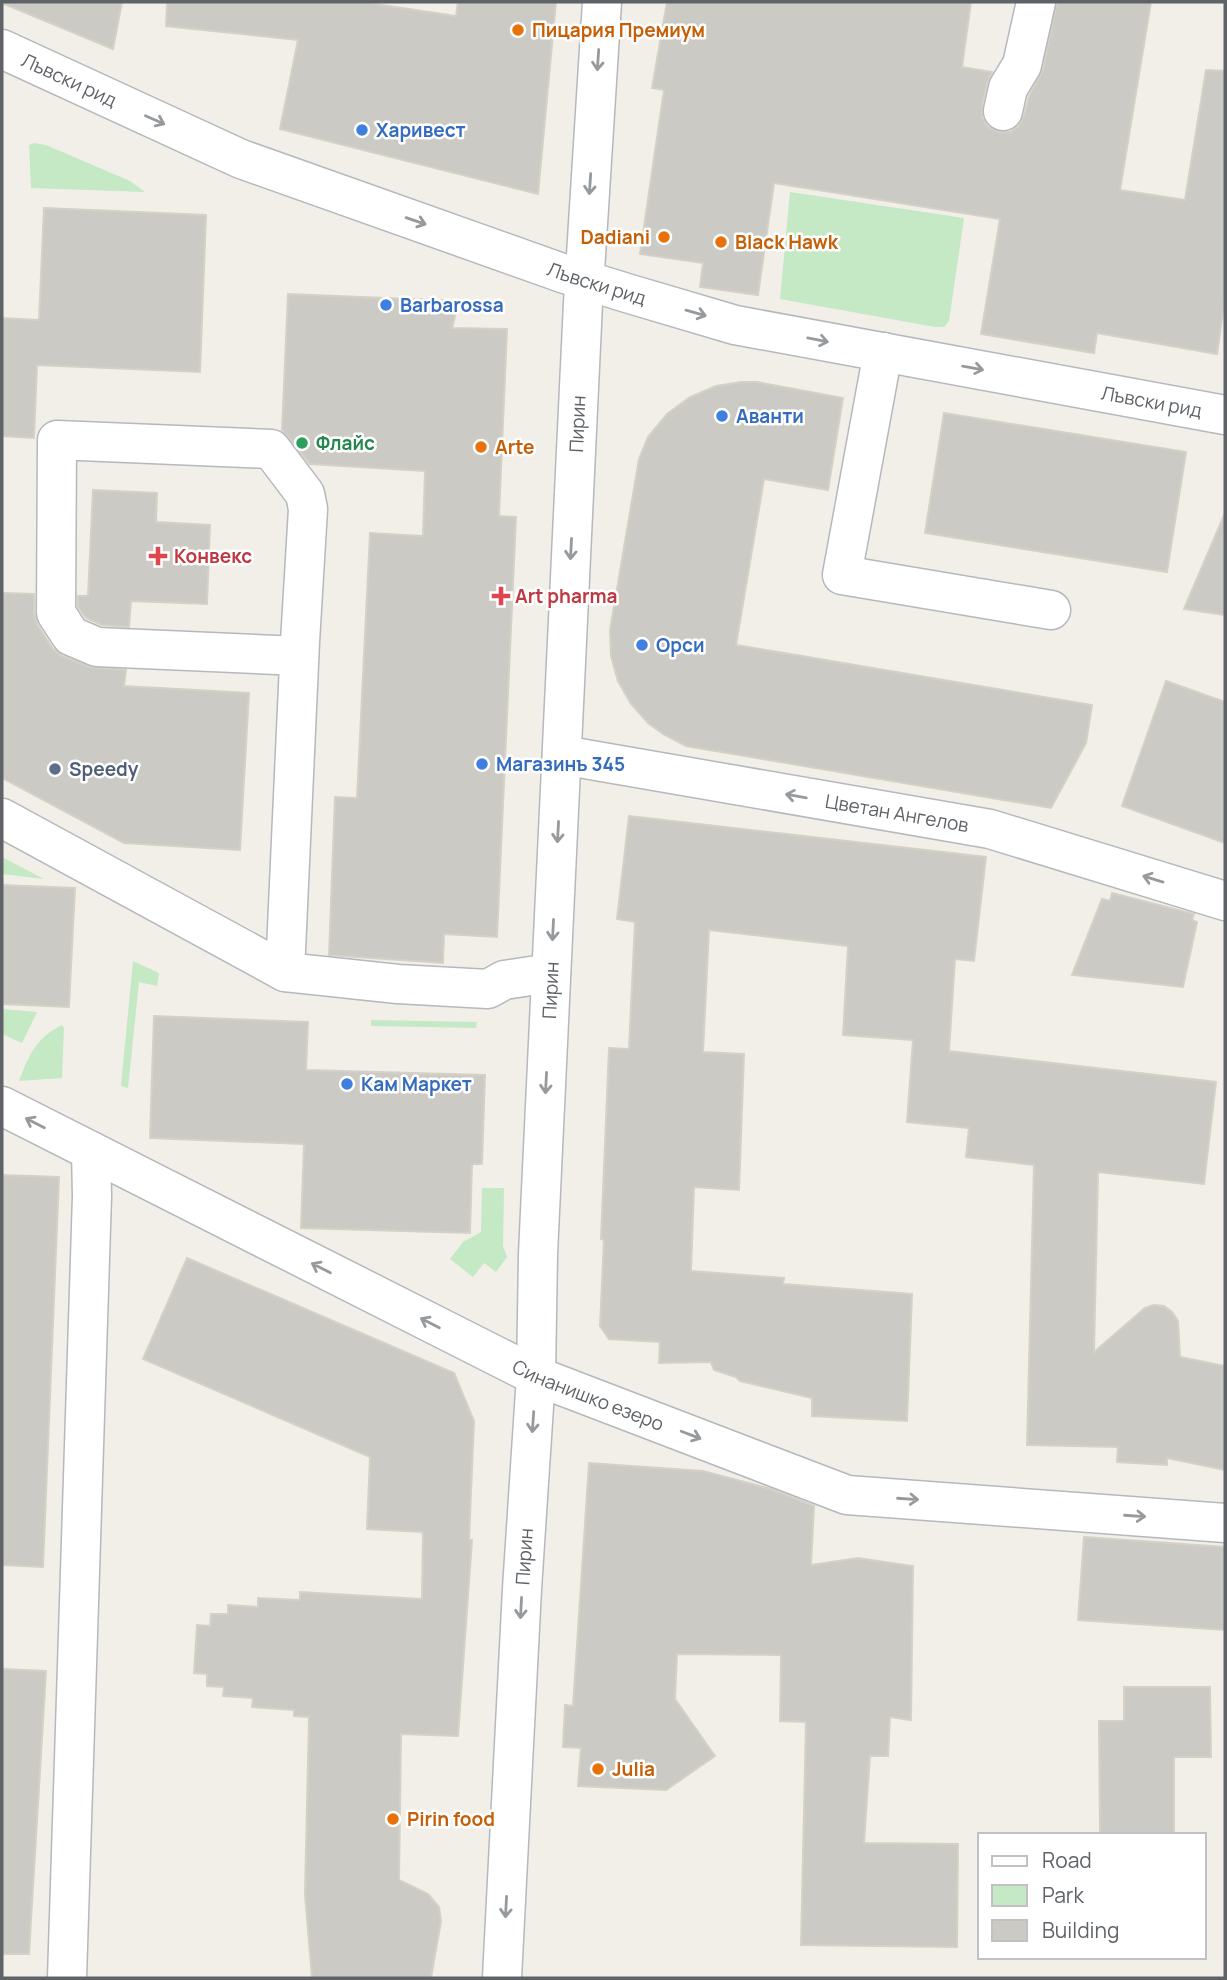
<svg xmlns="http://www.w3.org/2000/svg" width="1227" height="1980" font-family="Manrope,sans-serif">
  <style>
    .green { fill: #c5e8c5 }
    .building { fill: #cccac5; stroke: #d6d1c6; stroke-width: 2 }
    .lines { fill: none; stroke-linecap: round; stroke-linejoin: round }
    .minor-casing { stroke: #b5b8bc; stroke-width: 41 }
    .minor { stroke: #fff; stroke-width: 38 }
    .oneway { stroke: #979a9d }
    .food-dot { fill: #e8710a; stroke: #fff; stroke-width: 2.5 }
    .shop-dot { fill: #3f7fe0; stroke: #fff; stroke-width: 2.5 }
    .leisure-dot { fill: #2e9e5b; stroke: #fff; stroke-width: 2.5 }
    .health-dot { fill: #e0444e; stroke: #fff; stroke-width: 2.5 }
    .service-dot { fill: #5c6f8a; stroke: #fff; stroke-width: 2.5 }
    .labels { text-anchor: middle; stroke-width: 5; stroke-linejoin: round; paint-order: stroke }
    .food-label { font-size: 19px; font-weight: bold; fill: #c56008; stroke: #fff; text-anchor: start }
    .street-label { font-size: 19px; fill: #5f6368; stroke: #fff }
    .shop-label { font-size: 19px; font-weight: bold; fill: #366cbe; stroke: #fff; text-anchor: start }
    .leisure-label { font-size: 19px; font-weight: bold; fill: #27864d; stroke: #fff; text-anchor: start }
    .health-label { font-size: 19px; font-weight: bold; fill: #be3a42; stroke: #fff; text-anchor: start }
    .service-label { font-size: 19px; font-weight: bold; fill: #4e5e75; stroke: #fff; text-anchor: start }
  </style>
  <rect width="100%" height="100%" fill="#f1efe8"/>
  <path class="green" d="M 34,143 L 46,145 L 130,181 L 145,192 L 31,188 L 29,145 Z
    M 790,192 L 964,218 L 949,321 L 944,327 L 935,327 L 780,299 Z
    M 2,857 L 44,879 L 2,874 Z
    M 133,961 L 159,973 L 157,986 L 139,982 L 128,1088 L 121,1086 Z
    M 2,1009 L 37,1012 L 22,1043 L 2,1034 Z
    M 371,1020 L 477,1022 L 476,1028 L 371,1026 Z
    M 62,1025 L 64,1028 L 62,1078 L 19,1081 C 29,1055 36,1038 62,1025 Z
    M 482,1188 L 504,1188 L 503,1246 L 507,1257 L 496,1272 L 484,1263 L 473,1277 L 450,1259 L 463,1242 L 481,1232 Z"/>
  <path class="building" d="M 2,2 L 122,2 L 113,49 L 2,3 Z
    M 167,2 L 362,2 L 456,16 L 458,2 L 556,2 L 538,194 L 280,129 L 298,40 L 166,26 Z
    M 667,2 L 971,2 L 962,67 L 992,72 L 987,83 L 982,106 L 982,117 L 988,127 L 999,132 L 1010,132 L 1019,126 L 1024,116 L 1029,96 L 1043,70 L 1057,2 L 1151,2 L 1120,190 L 1185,200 L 1206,70 L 1225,71 L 1225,298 L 1217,354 L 1097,333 L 1094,353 L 981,334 L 1000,219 L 774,183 L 758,295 L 700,287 L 703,263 L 640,254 L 664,90 L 652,88 Z
    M 44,208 L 206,215 L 200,372 L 37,365 L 34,438 L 2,436 L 2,318 L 39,320 Z
    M 288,294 L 459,301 L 452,328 L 507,329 L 499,516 L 516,517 L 497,937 L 444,934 L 443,963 L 329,955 L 335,797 L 357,798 L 370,533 L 423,536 L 425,471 L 310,464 L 282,430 Z
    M 741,382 L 757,382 L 843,398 L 828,490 L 764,479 L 736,645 L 1092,705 L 1086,743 L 1051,808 L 686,746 L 663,734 L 648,723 L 631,704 L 618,681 L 611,656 L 610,630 L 639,459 L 648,437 L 667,414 L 690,397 L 716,386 Z
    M 944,413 L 1186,452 L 1167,572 L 925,533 Z
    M 93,490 L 157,493 L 156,522 L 210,525 L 207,604 L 131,601 L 129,627 L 102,625 L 86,618 L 78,607 L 78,596 L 88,596 Z
    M 1225,513 L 1225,615 L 1184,609 Z
    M 2,593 L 34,594 L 34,613 L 37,624 L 53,649 L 62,656 L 89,667 L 126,670 L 124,686 L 249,693 L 240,850 L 124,843 L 2,778 Z
    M 1166,681 L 1225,702 L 1225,843 L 1122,806 Z
    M 629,816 L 986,857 L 974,961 L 955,959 L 949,1051 L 1216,1082 L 1204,1184 L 1098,1172 L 1094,1352 L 1145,1308 L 1154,1305 L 1164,1306 L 1172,1312 L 1178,1321 L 1180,1357 L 1225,1366 L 1225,1470 L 1167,1458 L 1167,1465 L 1117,1462 L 1118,1447 L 1027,1445 L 1034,1165 L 966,1157 L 969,1128 L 907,1122 L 913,1040 L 843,1035 L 848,946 L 709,930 L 703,1052 L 744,1054 L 739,1190 L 694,1187 L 691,1271 L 784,1278 L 783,1284 L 912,1294 L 907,1421 L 812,1416 L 812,1398 L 740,1381 L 736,1377 L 714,1370 L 711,1362 L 659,1363 L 660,1342 L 609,1339 L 600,1326 L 604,1240 L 601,1239 L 609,1048 L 629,1049 L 635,922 L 617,919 Z
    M 2,885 L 75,888 L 69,1007 L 2,1004 Z
    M 1112,893 L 1194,914 L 1192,920 L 1197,922 L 1183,987 L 1072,975 L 1102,899 L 1110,901 Z
    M 154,1016 L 308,1022 L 306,1070 L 485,1075 L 482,1164 L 472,1164 L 470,1233 L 301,1228 L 304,1144 L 150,1138 Z
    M 2,1175 L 59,1177 L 43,1567 L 2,1565 Z
    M 187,1258 L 454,1373 L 474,1421 L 469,1540 L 472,1540 L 458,1736 L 401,1734 L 399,1880 L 428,1894 L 439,1907 L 441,1921 L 431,1978 L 312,1978 L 305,1894 L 309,1717 L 294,1716 L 294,1710 L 252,1707 L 253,1698 L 223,1696 L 224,1687 L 207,1686 L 207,1674 L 194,1673 L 197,1625 L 210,1626 L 211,1614 L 228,1614 L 228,1605 L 258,1607 L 258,1598 L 300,1600 L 300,1592 L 422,1599 L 423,1532 L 367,1529 L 370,1457 L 143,1359 Z
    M 589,1463 L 703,1471 L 771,1489 L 814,1506 L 811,1565 L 858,1558 L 913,1566 L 911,1720 L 890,1717 L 888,1756 L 870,1756 L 864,1843 L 958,1844 L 957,1947 L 801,1945 L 806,1722 L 780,1721 L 781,1655 L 677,1654 L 675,1699 L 715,1756 L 666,1790 L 578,1786 L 581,1748 L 563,1747 L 565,1705 L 573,1706 Z
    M 1084,1537 L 1225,1547 L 1225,1630 L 1078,1620 Z
    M 2,1669 L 46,1671 L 29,1954 L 2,1954 Z
    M 1124,1687 L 1210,1687 L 1211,1757 L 1174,1757 L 1174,1835 L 1100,1835 L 1099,1721 L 1124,1721 Z"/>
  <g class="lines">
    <g class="minor-casing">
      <g id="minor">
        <path id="s1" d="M 2,49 L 241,159 L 565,274 L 630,294 L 735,325 L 1225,415"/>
        <path d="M 1003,111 L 1008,88 L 1022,65 L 1036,2"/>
        <path d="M 883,352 L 842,575 L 1051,610"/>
        <path id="s2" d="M 562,755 L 990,829 L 1225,901"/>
        <path d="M 2,818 L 285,972 L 398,984 L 488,989 L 504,980 L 551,973"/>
        <path d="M 285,972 L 300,642 L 308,509 L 305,494 L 271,449 L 57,440 L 56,613 L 71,636 L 97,647 L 299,656"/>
        <path id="s3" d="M 2,1106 L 536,1376 L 847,1495 L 1225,1523"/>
        <path d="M 67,1978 L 92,1196 L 91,1151"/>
        <path id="s4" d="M 502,1978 L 522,1589 L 536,1376 L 538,1254 L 583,303 L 602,2"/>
      </g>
    </g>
    <use href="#minor" class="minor"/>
  </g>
  <defs><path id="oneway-shaft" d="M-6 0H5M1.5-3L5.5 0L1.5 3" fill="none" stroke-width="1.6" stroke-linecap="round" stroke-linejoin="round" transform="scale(1.75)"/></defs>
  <g class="oneway">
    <use href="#oneway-shaft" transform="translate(598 60) rotate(94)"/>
    <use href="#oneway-shaft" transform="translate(155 120) rotate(24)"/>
    <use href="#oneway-shaft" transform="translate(590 184) rotate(94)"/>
    <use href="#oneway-shaft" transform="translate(416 221) rotate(19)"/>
    <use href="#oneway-shaft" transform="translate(696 313) rotate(16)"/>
    <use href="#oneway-shaft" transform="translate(818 340) rotate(11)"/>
    <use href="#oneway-shaft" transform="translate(973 368) rotate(10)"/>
    <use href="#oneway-shaft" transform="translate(571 549) rotate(93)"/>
    <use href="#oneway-shaft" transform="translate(796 796) rotate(-170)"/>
    <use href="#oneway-shaft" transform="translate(558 832) rotate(93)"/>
    <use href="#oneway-shaft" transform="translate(1153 879) rotate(-163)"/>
    <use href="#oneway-shaft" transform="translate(553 930) rotate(93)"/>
    <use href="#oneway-shaft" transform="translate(546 1083) rotate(93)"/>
    <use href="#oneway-shaft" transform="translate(35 1123) rotate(-153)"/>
    <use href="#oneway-shaft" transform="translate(321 1268) rotate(-153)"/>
    <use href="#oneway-shaft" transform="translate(430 1323) rotate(-153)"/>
    <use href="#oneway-shaft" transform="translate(533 1422) rotate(94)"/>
    <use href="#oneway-shaft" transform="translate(691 1435) rotate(21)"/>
    <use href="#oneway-shaft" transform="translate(908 1499) rotate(4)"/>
    <use href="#oneway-shaft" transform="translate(1135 1516) rotate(4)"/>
    <use href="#oneway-shaft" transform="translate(521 1608) rotate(93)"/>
    <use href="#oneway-shaft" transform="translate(506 1907) rotate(93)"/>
  </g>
  <g class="food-dot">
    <circle cx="518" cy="30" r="7"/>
    <circle cx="664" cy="237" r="7"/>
    <circle cx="721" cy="242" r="7"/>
    <circle cx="481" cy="447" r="7"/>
    <circle cx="598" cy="1769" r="7"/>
    <circle cx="393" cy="1819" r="7"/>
  </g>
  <g class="shop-dot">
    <circle cx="362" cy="130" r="7"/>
    <circle cx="386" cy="305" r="7"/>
    <circle cx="722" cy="416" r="7"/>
    <circle cx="642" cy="645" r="7"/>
    <circle cx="482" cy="764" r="7"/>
    <circle cx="347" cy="1084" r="7"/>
  </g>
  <circle class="leisure-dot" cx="302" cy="443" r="7"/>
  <g class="health-dot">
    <path d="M154.5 545.5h7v7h7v7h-7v7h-7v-7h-7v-7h7z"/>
    <path d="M497.5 585.5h7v7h7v7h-7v7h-7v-7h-7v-7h7z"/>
  </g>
  <circle class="service-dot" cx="55" cy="769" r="7"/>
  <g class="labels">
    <g class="food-label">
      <text x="532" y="37">Пицария Премиум</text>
      <text x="650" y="244" text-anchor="end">Dadiani</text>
      <text x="735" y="249">Black Hawk</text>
      <text x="495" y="454">Arte</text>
      <text x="612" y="1776">Julia</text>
      <text x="407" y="1826">Pirin food</text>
    </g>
    <g class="street-label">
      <text dy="7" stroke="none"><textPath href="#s1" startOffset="74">Лъвски рид</textPath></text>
      <text dy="7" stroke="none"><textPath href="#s1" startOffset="640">Лъвски рид</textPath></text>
      <text dy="7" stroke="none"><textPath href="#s1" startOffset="1208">Лъвски рид</textPath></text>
      <text dy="7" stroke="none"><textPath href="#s4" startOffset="1556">Пирин</textPath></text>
      <text dy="7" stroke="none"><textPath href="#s2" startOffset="340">Цветан Ангелов</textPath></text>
      <text dy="7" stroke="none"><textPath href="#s4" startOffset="989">Пирин</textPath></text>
      <text dy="7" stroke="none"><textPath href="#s3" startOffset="654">Синанишко езеро</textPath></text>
      <text dy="7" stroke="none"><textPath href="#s4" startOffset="422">Пирин</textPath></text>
    </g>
    <g class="shop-label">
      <text x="376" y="137">Харивест</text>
      <text x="400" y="312">Barbarossa</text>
      <text x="736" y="423">Аванти</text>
      <text x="656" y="652">Орси</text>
      <text x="496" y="771">Магазинъ 345</text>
      <text x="361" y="1091">Кам Маркет</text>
    </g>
    <g class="leisure-label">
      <text x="316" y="450">Флайс</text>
    </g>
    <g class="health-label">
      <text x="174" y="563">Конвекс</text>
      <text x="515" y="603">Art pharma</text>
    </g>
    <g class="service-label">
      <text x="69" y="776">Speedy</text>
    </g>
  </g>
  <rect width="1227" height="1980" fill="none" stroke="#5f6368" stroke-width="7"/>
  <rect x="978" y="1833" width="228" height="126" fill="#ffffff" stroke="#bfc1c3" stroke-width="2"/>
  <rect x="992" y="1856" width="35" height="10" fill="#ffffff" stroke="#bfc1c3" stroke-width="2"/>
  <text x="1042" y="1868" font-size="21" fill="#5f6368">Road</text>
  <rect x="992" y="1885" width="35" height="21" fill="#c5e8c5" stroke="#bfc1c3" stroke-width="2"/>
  <text x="1042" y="1903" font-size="21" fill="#5f6368">Park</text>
  <rect x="992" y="1920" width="35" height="21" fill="#cccac5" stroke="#bfc1c3" stroke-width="2"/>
  <text x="1042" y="1938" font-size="21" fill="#5f6368">Building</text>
</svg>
